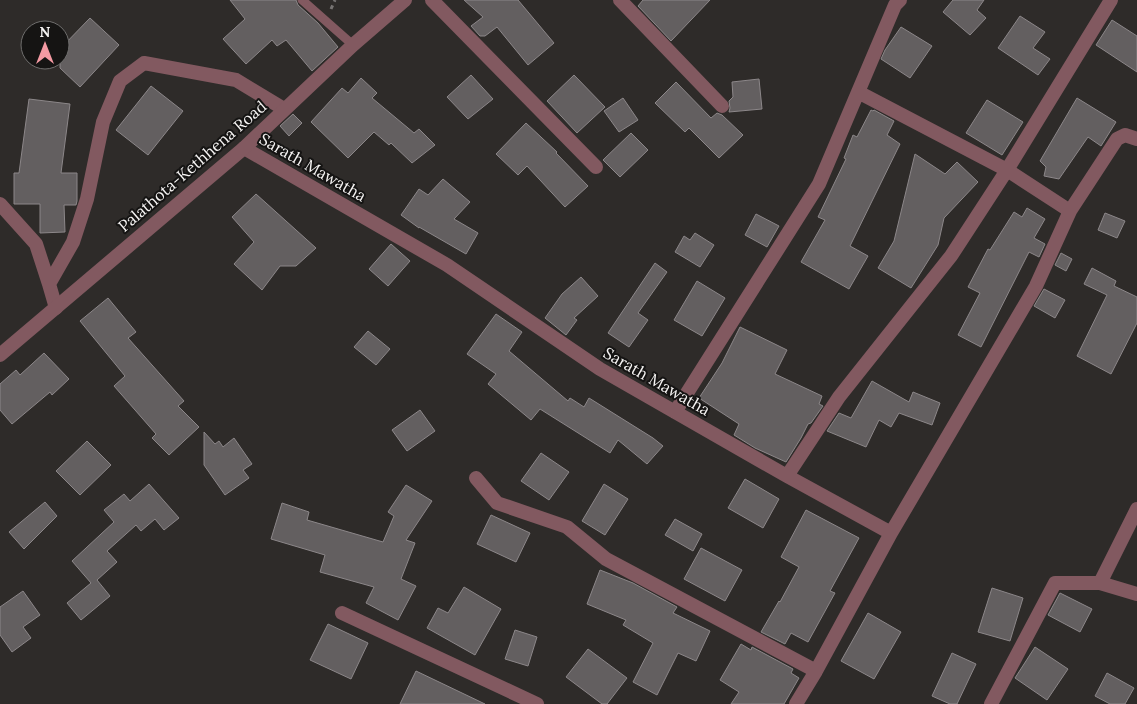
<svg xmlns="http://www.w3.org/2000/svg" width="1137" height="704" font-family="Lora,serif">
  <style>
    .building { fill: #635f60; stroke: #8c8789 }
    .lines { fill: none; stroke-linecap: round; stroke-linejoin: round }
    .path { stroke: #767372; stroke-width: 3; stroke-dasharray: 4 4; stroke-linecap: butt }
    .service { stroke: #825960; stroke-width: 9 }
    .minor { stroke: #825960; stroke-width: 14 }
    .tertiary { stroke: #825960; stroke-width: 14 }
    .labels { text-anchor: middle; stroke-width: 4; stroke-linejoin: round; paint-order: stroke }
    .street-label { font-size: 16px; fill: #f6f4f3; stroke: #151413 }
  </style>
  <rect width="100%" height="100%" fill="#2e2b29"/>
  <path class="building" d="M 230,0 L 296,0 L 298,5 L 318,23 L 338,47 L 312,71 L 286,40 L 277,46 L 272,40 L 246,64 L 223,39 L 245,19 Z
    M 464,0 L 518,0 L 554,43 L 528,65 L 497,27 L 485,36 L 480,36 L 471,26 L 483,17 Z
    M 643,0 L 710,0 L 671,41 L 638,6 Z
    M 953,0 L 984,0 L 977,10 L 986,18 L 970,35 L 943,12 Z
    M 1020,16 L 1045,32 L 1033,48 L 1050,59 L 1038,75 L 998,48 Z
    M 90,18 L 119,45 L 80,87 L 60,68 L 60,49 Z
    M 1112,20 L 1137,36 L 1137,72 L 1096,45 Z
    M 901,27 L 932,46 L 910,78 L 881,59 L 885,50 Z
    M 471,75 L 493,99 L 468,119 L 447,97 Z
    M 574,75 L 605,107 L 577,133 L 547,101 Z
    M 361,78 L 377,93 L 372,98 L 414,133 L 419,129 L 435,145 L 412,163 L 391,143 L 389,145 L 374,132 L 348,158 L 311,122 L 342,88 L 348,93 Z
    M 759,79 L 762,109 L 729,112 L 730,108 L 729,101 L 733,97 L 732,82 Z
    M 676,82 L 711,118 L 717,113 L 722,115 L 743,135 L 719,158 L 689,128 L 685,132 L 655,103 Z
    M 151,86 L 183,111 L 148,155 L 116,130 Z
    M 623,98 L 638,120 L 619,132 L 604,111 Z
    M 1077,98 L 1116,122 L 1101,146 L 1088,137 L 1059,179 L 1044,176 L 1046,167 L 1040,161 Z
    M 29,99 L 70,104 L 61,173 L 77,173 L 77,201 L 76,205 L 64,205 L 65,232 L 40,233 L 40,204 L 14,204 L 14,173 L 19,173 Z
    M 987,100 L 1023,122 L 1002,155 L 966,133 Z
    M 871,110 L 873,111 L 874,110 L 894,121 L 887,135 L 900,144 L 850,246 L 868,256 L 849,289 L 801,262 L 825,220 L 818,217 L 846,159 L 844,158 L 853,135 L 857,137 Z
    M 293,114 L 302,123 L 289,136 L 280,126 Z
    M 526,123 L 557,152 L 556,153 L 588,186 L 565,207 L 527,166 L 518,175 L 496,154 Z
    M 631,133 L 648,150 L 620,177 L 603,160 Z
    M 915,154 L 945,174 L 957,162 L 978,182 L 944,218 L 938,245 L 911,288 L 878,268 L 894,241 Z
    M 443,179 L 470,202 L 454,219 L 478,233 L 466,254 L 419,227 L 419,228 L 401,215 L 419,189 L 428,195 Z
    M 256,194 L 316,248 L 296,266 L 280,266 L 262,290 L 234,264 L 254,242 L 232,217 Z
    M 1027,208 L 1045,219 L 1034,238 L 1045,244 L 1039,257 L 1029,252 L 981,347 L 958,335 L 980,293 L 968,287 L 988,249 L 990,250 L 1014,212 L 1022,217 Z
    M 1105,213 L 1125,221 L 1117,238 L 1098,230 Z
    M 756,214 L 779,226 L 767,247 L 745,235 Z
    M 695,233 L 714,245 L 700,267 L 675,252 L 684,236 L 690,240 Z
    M 391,244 L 410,261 L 388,286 L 369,269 Z
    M 1061,253 L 1072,259 L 1066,271 L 1055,265 Z
    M 655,263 L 667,272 L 638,313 L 648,320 L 629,347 L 608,333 Z
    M 1092,268 L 1116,281 L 1114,286 L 1137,297 L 1137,323 L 1111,374 L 1077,356 L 1107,295 L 1084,284 Z
    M 581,277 L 598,296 L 574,318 L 577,320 L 566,335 L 545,318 L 562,294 Z
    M 697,281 L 725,298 L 702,336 L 674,320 Z
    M 1044,289 L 1065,300 L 1055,318 L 1034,306 Z
    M 108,298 L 136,332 L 128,338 L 184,401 L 178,406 L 199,427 L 169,455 L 152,438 L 156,434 L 114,386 L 125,376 L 80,321 Z
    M 496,314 L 522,332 L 509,351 L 568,401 L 570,398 L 584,407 L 589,398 L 653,438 L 663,446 L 647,464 L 618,440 L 610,453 L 540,409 L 531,420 L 488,384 L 496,374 L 467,354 Z
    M 740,327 L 787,350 L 775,374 L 822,396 L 819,404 L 823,406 L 811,423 L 808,424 L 801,438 L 786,462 L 755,448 L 734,435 L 739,424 L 699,398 L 722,363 Z
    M 368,331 L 390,349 L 376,365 L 354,347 Z
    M 44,353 L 69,379 L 52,395 L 50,392 L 12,424 L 0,410 L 0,384 L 16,370 L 20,375 Z
    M 872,381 L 909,402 L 913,392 L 940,403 L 932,425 L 899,413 L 891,427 L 879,420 L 866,447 L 827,431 L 839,413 L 851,418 Z
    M 420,410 L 435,431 L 407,451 L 392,430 Z
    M 204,432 L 215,444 L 219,441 L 223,447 L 234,438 L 252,464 L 243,470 L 249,478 L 225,495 L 204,465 Z
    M 87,441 L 111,465 L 80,495 L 56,471 Z
    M 541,453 L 569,472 L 549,500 L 521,481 Z
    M 745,479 L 779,499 L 763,528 L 728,508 Z
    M 149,484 L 179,518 L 164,530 L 155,519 L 141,531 L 136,525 L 107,551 L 117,562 L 97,580 L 110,596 L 81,620 L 67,603 L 91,583 L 72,561 L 114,522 L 104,510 L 124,494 L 130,501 Z
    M 604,484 L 628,499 L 605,535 L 582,521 Z
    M 406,485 L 432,501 L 406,540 L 415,543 L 401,579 L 416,586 L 398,620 L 366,603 L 374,587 L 320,572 L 325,555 L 271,539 L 282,503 L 309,512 L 307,520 L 383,542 L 394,516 L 388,512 Z
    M 45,502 L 57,516 L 24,549 L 9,532 Z
    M 806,510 L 859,538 L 830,591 L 835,593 L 808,642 L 791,633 L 785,644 L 761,632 L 779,601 L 780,602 L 799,567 L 781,557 Z
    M 491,515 L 530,533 L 516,562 L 477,544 Z
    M 675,519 L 702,534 L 693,551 L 665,535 Z
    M 701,548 L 742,570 L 725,601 L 684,579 Z
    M 600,570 L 633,583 L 677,607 L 673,613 L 710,631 L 696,661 L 678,653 L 657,695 L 633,682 L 653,643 L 623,625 L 626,620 L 587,604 Z
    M 464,587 L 501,609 L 475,655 L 427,628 L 438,608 L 448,613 Z
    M 992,588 L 1023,598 L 1010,641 L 978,632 Z
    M 23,591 L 40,615 L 23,627 L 31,638 L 12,652 L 0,635 L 0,607 Z
    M 1060,593 L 1092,609 L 1080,632 L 1048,615 Z
    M 868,613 L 901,632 L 874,679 L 841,661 Z
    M 328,624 L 368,643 L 351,679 L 310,660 Z
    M 515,630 L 537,637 L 528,666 L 505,659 Z
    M 741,644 L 751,650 L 752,647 L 793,669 L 791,673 L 799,678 L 784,704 L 731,704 L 739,692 L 720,680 Z
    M 1035,647 L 1068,669 L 1047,700 L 1015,678 Z
    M 588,649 L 627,678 L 607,704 L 602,704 L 566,677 Z
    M 952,653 L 976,664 L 957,704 L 950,704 L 932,696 Z
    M 416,671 L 485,704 L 400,704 Z
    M 1107,673 L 1134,688 L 1125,704 L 1110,704 L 1095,696 Z"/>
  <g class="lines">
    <path class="path" d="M 331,9 L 335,0"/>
    <path class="service" d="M 302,0 L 353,45"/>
    <path class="minor" d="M 432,0 L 596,167
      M 620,0 L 722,106
      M 858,92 L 1007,170 L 1070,211
      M 244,148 L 447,265 L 600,369 L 787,476 L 891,533 L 816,671 L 796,704
      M 0,204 L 36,244 L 49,284
      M 56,308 L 49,284 L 73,242 L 87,199 L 103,122 L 120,81 L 144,63 L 236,80 L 284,109
      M 675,412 L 819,184 L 895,5 L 900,0
      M 787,476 L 839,397 L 951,256 L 1007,170 L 1111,0
      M 476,478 L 497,503 L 567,527 L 606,559 L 816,671
      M 891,533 L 1036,286 L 1070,211 L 1117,139 L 1125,135 L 1137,139
      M 1100,583 L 1137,594
      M 342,613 L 537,704
      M 991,704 L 1055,583 L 1100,583 L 1137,509"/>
    <path class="tertiary" d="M 0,355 L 244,148 L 353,45 L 405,0"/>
  </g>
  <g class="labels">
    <g class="street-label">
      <text transform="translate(192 166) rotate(-41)" y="6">Palathota-Kethhena Road</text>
      <text transform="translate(313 167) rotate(30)" y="6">Sarath Mawatha</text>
      <text transform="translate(657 381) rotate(30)" y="6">Sarath Mawatha</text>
    </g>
  </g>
  <g transform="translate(45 45)"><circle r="24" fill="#151413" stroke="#6f6e6d"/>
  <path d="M0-4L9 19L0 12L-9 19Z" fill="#f49aa3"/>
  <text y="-8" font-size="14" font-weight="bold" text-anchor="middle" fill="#f6f4f3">N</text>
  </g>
</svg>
